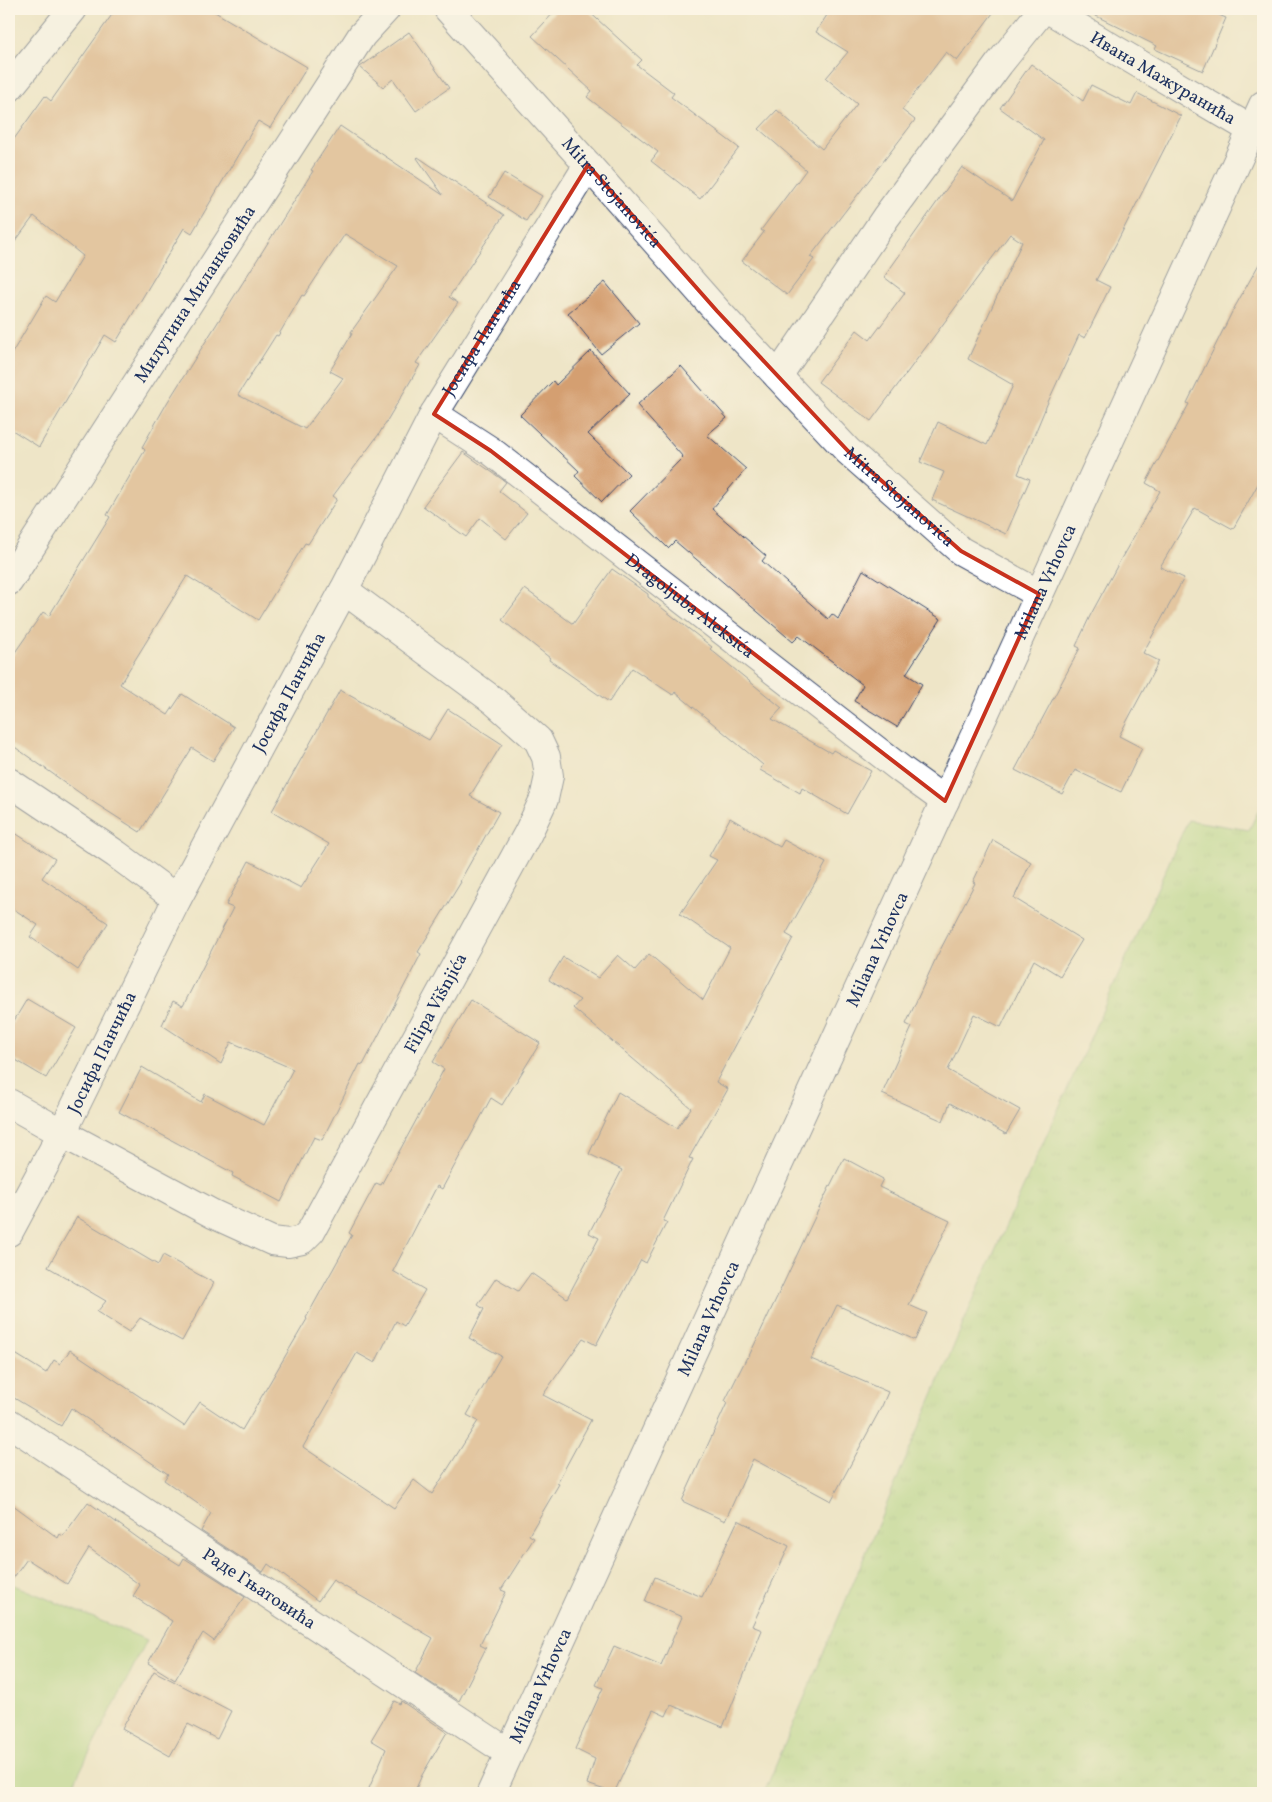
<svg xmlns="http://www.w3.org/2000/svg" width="1272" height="1802" font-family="Vollkorn,serif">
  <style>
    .grass { fill: url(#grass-tufts); stroke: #628270 }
    .garden { fill: #aad682; stroke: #628270 }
    .building { fill: #d49f71; fill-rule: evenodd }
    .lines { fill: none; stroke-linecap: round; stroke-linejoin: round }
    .minor-casing { stroke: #3b4a6e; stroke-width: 30 }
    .minor { stroke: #fff; stroke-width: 28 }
    .marked { fill: none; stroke: #c8321e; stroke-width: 4; stroke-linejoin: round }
    .labels { text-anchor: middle; stroke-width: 4; stroke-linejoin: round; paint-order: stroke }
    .street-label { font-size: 18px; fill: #1b2f5e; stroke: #fcf5e5 }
  </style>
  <defs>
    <pattern id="grass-tufts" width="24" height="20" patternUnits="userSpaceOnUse" patternTransform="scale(1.25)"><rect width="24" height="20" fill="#aad682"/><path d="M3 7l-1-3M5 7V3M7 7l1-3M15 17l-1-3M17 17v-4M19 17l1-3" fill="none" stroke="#92b873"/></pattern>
  </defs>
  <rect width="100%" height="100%" fill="#fcf5e5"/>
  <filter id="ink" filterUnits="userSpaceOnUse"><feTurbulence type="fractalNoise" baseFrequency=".02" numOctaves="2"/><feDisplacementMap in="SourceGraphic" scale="10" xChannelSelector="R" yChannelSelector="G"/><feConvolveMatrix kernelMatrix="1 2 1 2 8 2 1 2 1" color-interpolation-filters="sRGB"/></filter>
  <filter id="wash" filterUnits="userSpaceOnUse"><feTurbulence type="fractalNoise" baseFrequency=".0096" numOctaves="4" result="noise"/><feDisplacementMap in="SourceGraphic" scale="20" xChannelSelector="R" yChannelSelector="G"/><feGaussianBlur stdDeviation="1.12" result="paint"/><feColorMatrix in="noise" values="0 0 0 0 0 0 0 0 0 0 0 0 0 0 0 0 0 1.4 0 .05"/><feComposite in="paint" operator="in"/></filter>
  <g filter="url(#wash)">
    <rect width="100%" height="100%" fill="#eee5c7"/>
    <path class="grass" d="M 1263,801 L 1263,1793 L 764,1793 L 983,1277 L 1188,820 L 1249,830 Z"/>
    <path class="garden" d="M 9,1583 L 147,1640 L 69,1793 L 9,1793 Z"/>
    <g id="blocks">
      <path class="building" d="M 116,9 L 210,9 L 307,67 L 270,128 L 258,121 L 192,233 L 184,228 L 116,342 L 105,335 L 39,447 L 9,428 L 9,358 L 46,296 L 55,302 L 83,256 L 34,216 L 9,250 L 9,146 L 45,96 L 51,101 Z
        M 557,9 L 586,9 L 642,60 L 637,65 L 674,93 L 671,97 L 739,148 L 700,199 L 651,161 L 658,152 L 587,97 L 592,91 L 532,36 Z
        M 831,9 L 996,9 L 957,61 L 946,52 L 902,110 L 915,120 L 810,257 L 814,259 L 787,295 L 742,261 L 764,232 L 761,230 L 806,170 L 759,129 L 777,110 L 822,149 L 857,104 L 826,78 L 848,52 L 816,32 Z
        M 1082,9 L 1204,9 L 1226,18 L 1203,71 L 1155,49 L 1157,46 Z
        M 409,32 L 449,88 L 416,111 L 393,79 L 383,87 L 360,67 Z
        M 1031,64 L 1083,101 L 1091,85 L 1131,105 L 1137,93 L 1181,116 L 1116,244 L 1096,280 L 1110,287 L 1085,338 L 1079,335 L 1048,402 L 1018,474 L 1030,479 L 1006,534 L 932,500 L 944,472 L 920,462 L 938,422 L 987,445 L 1013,385 L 968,359 L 1022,242 L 1010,234 L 871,421 L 818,382 L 857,330 L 870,340 L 905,293 L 884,277 L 962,167 L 1012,201 L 1044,140 L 1000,108 Z
        M 340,126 L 443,195 L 417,158 L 418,157 L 504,215 L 449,297 L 458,303 L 416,363 L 420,365 L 379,434 L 333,496 L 337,499 L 308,544 L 305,543 L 258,620 L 187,576 L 120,684 L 168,715 L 182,694 L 234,727 L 213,761 L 192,748 L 140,832 L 87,798 L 9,743 L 9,661 L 43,612 L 49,616 L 110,517 L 107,515 L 145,450 L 142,447 L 167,403 L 313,171 L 311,170 ZM 345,234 L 398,266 L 351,332 L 352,334 L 330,371 L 343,378 L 305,429 L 238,395 L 276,335 L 278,336 L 302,295 L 304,296 Z
        M 504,173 L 542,196 L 526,221 L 489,197 Z
        M 1263,257 L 1263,475 L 1233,529 L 1195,508 L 1160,567 L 1184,578 L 1143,653 L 1159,661 L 1119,736 L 1142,748 L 1121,792 L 1075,770 L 1062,794 L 1015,770 L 1080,648 L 1076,646 L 1090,616 L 1122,557 L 1160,491 L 1146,483 L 1189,404 L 1187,403 L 1232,312 Z
        M 605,282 L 639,323 L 601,354 L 568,313 Z
        M 591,351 L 630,394 L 588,434 L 629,474 L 602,502 L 575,476 L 579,471 L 520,415 L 553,381 L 556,385 Z
        M 681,366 L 727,418 L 707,435 L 746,469 L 712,509 L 766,556 L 762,561 L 828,619 L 832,614 L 838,619 L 863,570 L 941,619 L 906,674 L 922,684 L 897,727 L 854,701 L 863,685 L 799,636 L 793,642 L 675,541 L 668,548 L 630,511 L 683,457 L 637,405 Z
        M 463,452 L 506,482 L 499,491 L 527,513 L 506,539 L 480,518 L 466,537 L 423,506 Z
        M 612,569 L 648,594 L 648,597 L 712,647 L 710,649 L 782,708 L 772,719 L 831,753 L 833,750 L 871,771 L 847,814 L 802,788 L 800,793 L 760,770 L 763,765 L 675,692 L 673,695 L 632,668 L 609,702 L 549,660 L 550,658 L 502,620 L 525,589 L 573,624 Z
        M 340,690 L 429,740 L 448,709 L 502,744 L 470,796 L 499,812 L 460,881 L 461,882 L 418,952 L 421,954 L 363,1065 L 360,1064 L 322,1140 L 314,1137 L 281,1202 L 232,1176 L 233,1173 L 119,1112 L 142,1067 L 201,1102 L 205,1094 L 264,1125 L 293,1069 L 231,1042 L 221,1064 L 162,1025 L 173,1001 L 183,1006 L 233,908 L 226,905 L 249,861 L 301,888 L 329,844 L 272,811 Z
        M 730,818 L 780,847 L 784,840 L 826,863 L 786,934 L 793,938 L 716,1082 L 728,1089 L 689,1158 L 693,1159 L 663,1221 L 667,1222 L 646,1263 L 641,1260 L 596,1345 L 583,1338 L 543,1395 L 591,1420 L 557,1483 L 559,1484 L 529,1535 L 534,1538 L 501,1590 L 506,1592 L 480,1645 L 486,1648 L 459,1701 L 415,1673 L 433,1638 L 333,1580 L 318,1601 L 268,1564 L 263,1572 L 201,1531 L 211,1513 L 164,1480 L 168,1474 L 71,1408 L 61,1426 L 9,1395 L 9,1350 L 46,1373 L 54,1360 L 60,1364 L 70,1350 L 184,1426 L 200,1402 L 242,1430 L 307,1319 L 306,1318 L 352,1235 L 349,1233 L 376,1183 L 381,1185 L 444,1069 L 433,1062 L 471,1000 L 540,1043 L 502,1105 L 491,1098 L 442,1189 L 437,1186 L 393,1271 L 425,1290 L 404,1326 L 396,1321 L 375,1363 L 357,1353 L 303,1447 L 394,1508 L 414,1480 L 432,1494 L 478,1421 L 467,1415 L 501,1356 L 469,1338 L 484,1309 L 478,1305 L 496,1278 L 518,1291 L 531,1273 L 567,1298 L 599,1238 L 589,1233 L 622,1170 L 589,1154 L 618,1092 L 677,1128 L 691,1108 L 573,1008 L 580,1000 L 549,980 L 563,957 L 598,978 L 618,955 L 635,970 L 649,954 L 703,1000 L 730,948 L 680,914 L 717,860 L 709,856 Z
        M 9,829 L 55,859 L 42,878 L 108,923 L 78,970 L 30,937 L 38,925 L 9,906 Z
        M 993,840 L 1031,862 L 1014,898 L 1082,940 L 1060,976 L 1034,960 L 1001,1027 L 974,1014 L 948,1070 L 1020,1110 L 1006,1134 L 950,1103 L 943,1121 L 882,1094 L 912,1027 L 906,1024 L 936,958 L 975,883 L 973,882 Z
        M 27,999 L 76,1028 L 46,1078 L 9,1056 L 9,1029 Z
        M 844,1158 L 883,1179 L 879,1187 L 950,1221 L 909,1305 L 927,1313 L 915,1340 L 837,1305 L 811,1359 L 888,1392 L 882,1406 L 831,1501 L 753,1459 L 725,1521 L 682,1501 L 727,1403 L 725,1401 L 747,1357 L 748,1358 L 824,1198 Z
        M 77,1217 L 158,1265 L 163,1255 L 214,1283 L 182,1341 L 140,1318 L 129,1332 L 97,1312 L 106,1301 L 48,1267 Z
        M 9,1502 L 58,1538 L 60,1534 L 63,1536 L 88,1502 L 145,1543 L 180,1565 L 184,1558 L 245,1597 L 214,1641 L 203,1633 L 175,1680 L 148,1663 L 172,1621 L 133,1596 L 140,1585 L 89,1548 L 67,1584 L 27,1559 L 9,1584 Z
        M 738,1520 L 789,1546 L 752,1626 L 762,1630 L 723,1727 L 671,1705 L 666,1716 L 653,1710 L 614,1793 L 587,1784 L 595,1759 L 575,1749 L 603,1688 L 596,1685 L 614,1646 L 661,1666 L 682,1617 L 645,1601 L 655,1577 L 702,1597 Z
        M 154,1671 L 231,1711 L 217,1739 L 188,1724 L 170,1756 L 122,1729 Z
        M 394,1701 L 400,1704 L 401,1701 L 447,1732 L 422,1775 L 414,1793 L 367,1793 L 386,1749 L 371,1740 Z"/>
    </g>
  </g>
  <g filter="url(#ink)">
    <use href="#blocks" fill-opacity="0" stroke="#3b4a6e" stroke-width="1"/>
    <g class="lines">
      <g class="minor-casing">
        <g id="minor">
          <path id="s1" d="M 448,9 L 588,165 L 717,311 L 848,451 L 961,551 L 1039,594"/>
          <path id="s2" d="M 1048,9 L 1114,49 L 1252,130"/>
          <path d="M 9,88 L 73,9"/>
          <path d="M 778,376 L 886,217 L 999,64 L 1043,9"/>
          <path id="s3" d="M 434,414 L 491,451 L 902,770 L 945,801"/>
          <path id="s4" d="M 9,581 L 362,35 L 386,9"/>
          <path d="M 9,782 L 116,854 L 177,899"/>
          <path id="s5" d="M 9,1103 L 62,1133 L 213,1214 L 272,1241 L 288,1243 L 302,1240 L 311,1231 L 528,833 L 544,799 L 549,776 L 546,757 L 538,740 L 494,701 L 344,590"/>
          <path id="s6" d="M 9,1232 L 62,1133 L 177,899 L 344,590 L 434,414 L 588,165"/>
          <path id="s7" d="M 9,1423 L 509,1753"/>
          <path id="s8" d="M 491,1793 L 1263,105"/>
        </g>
      </g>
      <use href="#minor" class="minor"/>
    </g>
  </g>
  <path d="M0 0H1272V1802H0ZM 588,165 L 717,311 L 848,451 L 961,551 L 1039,594 L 945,801 L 491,451 L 434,414 Z" fill="#eee5c7" fill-opacity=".55" fill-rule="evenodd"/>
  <path class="marked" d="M 588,165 L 717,311 L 848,451 L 961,551 L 1039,594 L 945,801 L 491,451 L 434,414 Z"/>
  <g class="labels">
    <g class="street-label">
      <text dy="6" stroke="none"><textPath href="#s2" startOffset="134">Ивана Мажуранића</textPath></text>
      <text dy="6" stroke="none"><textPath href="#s1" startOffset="246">Mitra Stojanovića</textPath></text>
      <text dy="6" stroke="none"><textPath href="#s4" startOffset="342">Милутина Миланковића</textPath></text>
      <text dy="6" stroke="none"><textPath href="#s6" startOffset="1012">Јосифа Панчића</textPath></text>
      <text dy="6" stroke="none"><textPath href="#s1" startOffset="665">Mitra Stojanovića</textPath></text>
      <text dy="6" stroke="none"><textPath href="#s8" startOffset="1332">Milana Vrhovca</textPath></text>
      <text dy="6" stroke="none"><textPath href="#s3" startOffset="320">Dragoljuba Aleksića</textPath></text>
      <text dy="6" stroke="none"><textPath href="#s6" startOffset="608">Јосифа Панчића</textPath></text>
      <text dy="6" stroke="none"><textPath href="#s8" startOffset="928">Milana Vrhovca</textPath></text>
      <text dy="6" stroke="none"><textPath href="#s5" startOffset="600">Filipa Višnjića</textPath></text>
      <text dy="6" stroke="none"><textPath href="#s6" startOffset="202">Јосифа Панчића</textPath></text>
      <text dy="6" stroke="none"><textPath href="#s8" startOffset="522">Milana Vrhovca</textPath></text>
      <text dy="6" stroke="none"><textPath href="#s7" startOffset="300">Раде Гњатовића</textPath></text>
      <text dy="6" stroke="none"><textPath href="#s8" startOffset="118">Milana Vrhovca</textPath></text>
    </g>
  </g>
  <rect width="1272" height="1802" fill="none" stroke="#fcf5e5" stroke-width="30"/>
</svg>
